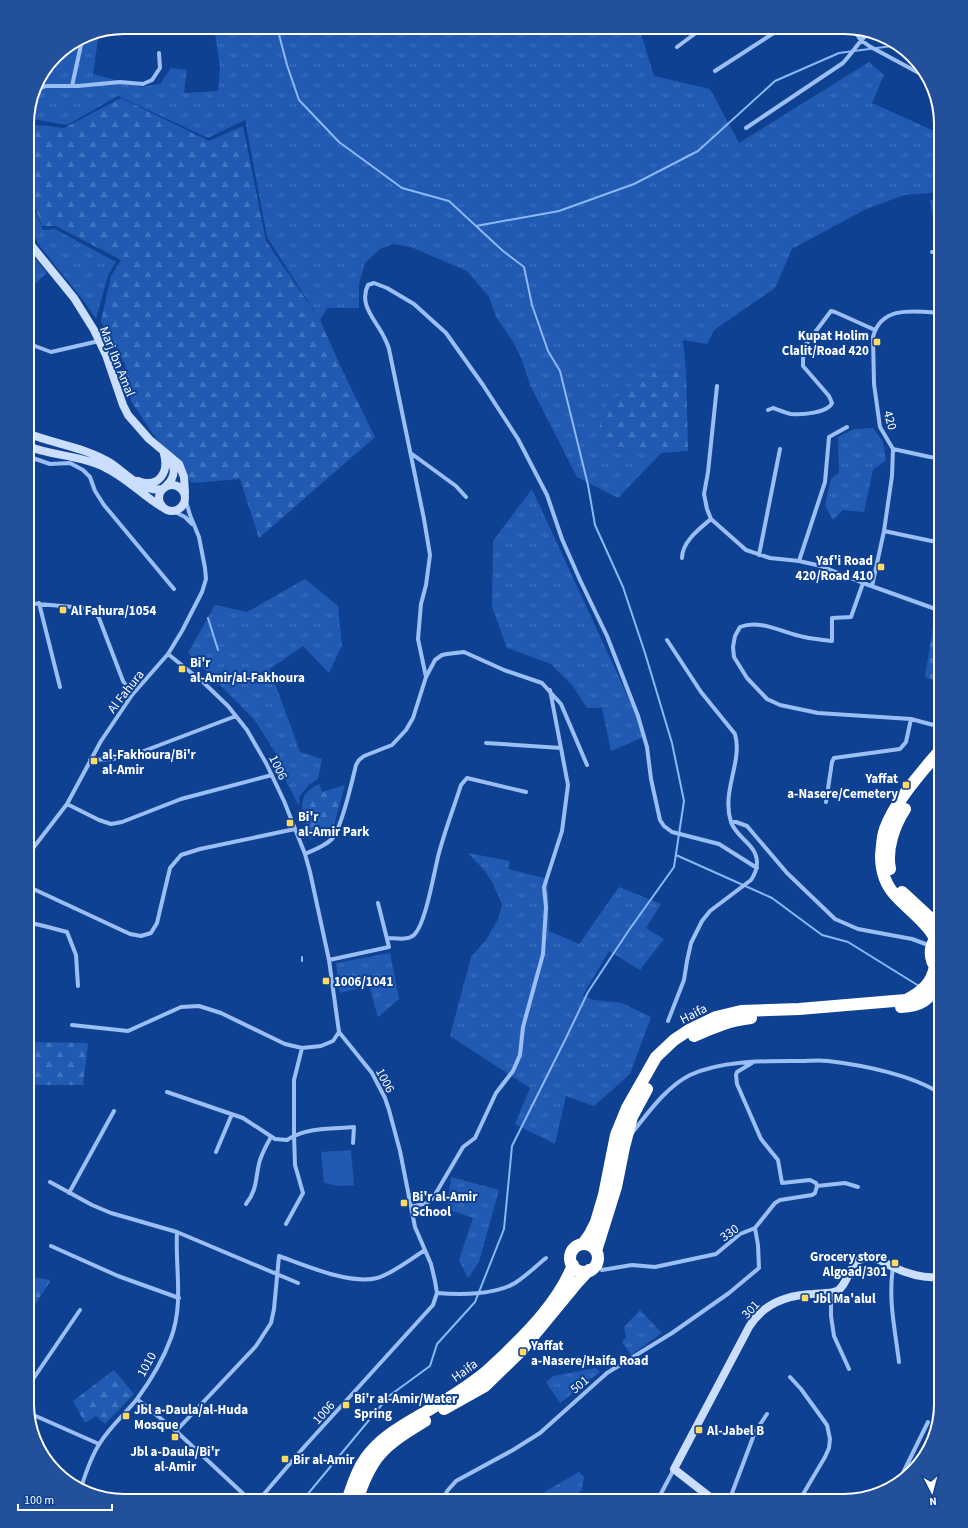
<svg xmlns="http://www.w3.org/2000/svg" width="968" height="1528" font-family="'Source Sans 3',sans-serif">
  <style>
    .grass { fill: url(#grass-tufts) }
    .forest { fill: url(#forest-firs) }
    .cemetery { fill: url(#cemetery-stones) }
    .park { fill: #215ab2 }
    .lines { fill: none; stroke-linecap: round; stroke-linejoin: round }
    .stream { stroke: #8cb8f7; stroke-width: 2 }
    .street { stroke: #9bbef4; stroke-width: 4 }
    .secondary { stroke: #cbdefd; stroke-width: 8 }
    .highway { stroke: #fff; stroke-width: 12 }
    .poi-dot { fill: #ffda5e; stroke: #0f4192; stroke-width: 1.5 }
    .labels { text-anchor: middle; stroke-width: 4; stroke-linejoin: round; paint-order: stroke }
    .poi-label { font-size: 13px; font-weight: bold; fill: #fff; stroke: #0f4192; text-anchor: start }
    .street-label { font-size: 13px; fill: #fff; stroke: #0f4192 }
    .rim { fill: none; stroke: #fff; stroke-width: 2 }
  </style>
  <defs>
    <pattern id="grass-tufts" width="24" height="20" patternUnits="userSpaceOnUse"><rect width="24" height="20" fill="#215ab2"/><path d="M3 7l-1-3M5 7V3M7 7l1-3M15 17l-1-3M17 17v-4M19 17l1-3" fill="none" stroke="#4273be"/></pattern>
    <pattern id="forest-firs" width="22" height="20" patternUnits="userSpaceOnUse"><rect width="22" height="20" fill="#215ab2"/><path d="M5 1l3.5 6h-7zM16 11l3.5 6h-7z" fill="#4273be"/></pattern>
    <pattern id="cemetery-stones" width="16" height="16" patternUnits="userSpaceOnUse"><rect width="16" height="16" fill="#215ab2"/><path d="M2 7V4a2 2 0 0 1 4 0v3zM10 15v-3a2 2 0 0 1 4 0v3z" fill="#4273be"/></pattern>
  </defs>
  <rect width="100%" height="100%" fill="#0f4192"/>
  <path class="grass" d="M 214,27 L 599,27 L 607,30 L 621,27 L 639,27 L 654,76 L 710,89 L 739,143 L 869,62 L 884,75 L 872,103 L 941,134 L 941,192 L 904,195 L 864,210 L 792,249 L 775,288 L 714,330 L 707,344 L 683,340 L 686,371 L 650,372 L 615,447 L 661,453 L 618,498 L 577,477 L 530,385 L 522,360 L 512,340 L 496,317 L 489,297 L 467,271 L 411,247 L 393,244 L 380,249 L 365,263 L 359,284 L 359,308 L 327,308 L 320,320 L 267,237 L 245,120 L 208,138 L 118,96 L 67,125 L 27,118 L 34,87 L 56,55 L 87,34 L 99,32 L 93,74 L 141,87 L 160,84 L 171,68 L 187,70 L 184,93 L 218,91 L 220,68 Z
    M 27,192 L 43,230 L 55,229 L 116,262 L 108,275 L 96,319 L 83,300 L 39,245 L 27,222 Z
    M 27,249 L 47,273 L 27,291 Z
    M 873,428 L 883,442 L 886,460 L 873,470 L 864,512 L 843,510 L 833,520 L 825,505 L 831,479 L 839,473 L 838,437 L 854,429 Z
    M 532,489 L 646,736 L 611,751 L 602,708 L 587,708 L 572,685 L 551,664 L 507,648 L 492,607 L 493,541 Z
    M 305,579 L 338,606 L 342,645 L 329,673 L 303,646 L 270,669 L 300,752 L 322,759 L 318,779 L 309,785 L 299,797 L 299,806 L 287,783 L 275,752 L 254,719 L 188,653 L 215,605 L 247,612 Z
    M 468,853 L 510,861 L 508,869 L 548,879 L 549,931 L 579,944 L 619,887 L 661,904 L 646,928 L 664,939 L 640,970 L 609,951 L 583,995 L 594,1000 L 622,1003 L 651,1017 L 630,1074 L 594,1106 L 566,1096 L 555,1144 L 515,1124 L 530,1088 L 450,1036 L 471,957 L 486,940 L 499,917 L 502,904 L 492,882 L 485,871 Z
    M 390,953 L 399,999 L 378,1017 L 369,985 L 340,993 L 336,963 Z
    M 451,1177 L 499,1190 L 479,1262 L 468,1278 L 459,1260 L 473,1218 L 447,1209 Z
    M 640,1310 L 662,1333 L 631,1355 L 622,1342 L 626,1338 L 624,1327 Z
    M 596,1368 L 600,1372 L 560,1403 L 546,1382 L 553,1376 Z
    M 579,1472 L 584,1477 L 582,1490 L 570,1501 L 529,1501 Z"/>
  <path class="forest" d="M 121,98 L 209,141 L 243,126 L 266,241 L 320,320 L 344,374 L 375,437 L 259,538 L 240,479 L 192,483 L 153,434 L 131,401 L 125,364 L 101,321 L 111,276 L 121,260 L 56,226 L 42,226 L 31,198 L 27,181 L 27,124 L 64,128 Z
    M 686,371 L 688,451 L 661,453 L 615,447 L 599,431 L 602,410 L 611,401 L 650,372 Z
    M 319,784 L 322,792 L 345,785 L 334,825 L 326,835 L 310,839 C 306,824 296,804 308,791 C 311,788 316,786 319,784 Z
    M 27,1042 L 88,1043 L 83,1085 L 27,1085 Z
    M 27,1276 L 51,1280 L 27,1317 Z
    M 114,1370 L 134,1394 L 105,1424 L 96,1416 L 85,1423 L 73,1401 Z"/>
  <path class="cemetery" d="M 935,615 L 941,619 L 941,683 L 925,677 Z"/>
  <path class="park" d="M 941,199 L 941,224 L 934,225 L 930,200 Z
    M 351,1150 L 354,1185 L 338,1186 L 324,1183 L 321,1152 Z"/>
  <g class="lines">
    <path class="stream" d="M 277,27 L 287,65 L 299,100 L 339,142 L 402,188 L 449,201 L 503,251 L 524,267 L 532,305 L 548,351 L 560,371 L 588,485 L 595,525 L 623,587 L 645,653 L 672,743 L 684,801 L 674,867 L 629,930 L 588,992 L 565,1040 L 512,1146 L 504,1229 L 475,1302 L 437,1344 L 430,1366 L 389,1396 L 302,1501
      M 476,226 L 559,211 L 634,184 L 698,151 L 775,81 L 839,53 L 892,46 L 902,48
      M 208,618 L 218,650
      M 676,855 L 772,898 L 822,935 L 848,942 L 919,986
      M 302,961 L 302,957"/>
    <path class="street" d="M 852,28 L 861,40 L 869,46 L 930,79
      M 98,32 L 117,33 L 122,30 L 123,27
      M 677,47 L 704,27
      M 715,71 L 783,27
      M 72,86 L 81,45 L 83,40 L 87,34
      M 33,91 L 46,86 L 78,86 L 120,82 L 143,84 L 152,80 L 160,68 L 159,53
      M 746,128 L 843,63 C 852,53 859,42 868,33
      M 932,252 L 941,252
      M 27,343 L 51,352 L 99,341
      M 717,386 L 708,472 L 704,494 L 707,509 L 711,519 L 746,550 L 770,558 L 799,561 L 821,566 L 863,583 L 941,611
      M 768,410 L 773,408 C 779,410 785,413 791,414 C 801,415 828,413 832,403 L 829,396 L 803,366 L 803,360 L 804,347 L 831,311 L 835,312 L 875,330
      M 893,449 L 930,457 L 941,458
      M 412,454 L 456,486 L 466,497
      M 27,456 L 50,464 L 70,463 L 83,470 L 90,477 L 95,491 L 104,505 L 174,589
      M 173,511 L 185,517 L 192,524
      M 884,531 L 941,543
      M 759,555 L 780,449
      M 682,558 C 682,542 699,529 711,519
      M 799,561 L 825,482 L 829,437 L 847,427
      M 863,583 L 851,617 L 832,618 L 832,641 C 823,640 813,639 804,637 C 783,633 761,619 740,627 L 735,636 L 733,647 L 734,657 L 747,678 L 767,699 L 780,705 L 818,713 L 911,719 L 941,727
      M 872,586 L 884,531 L 892,476 L 893,449 L 880,427 L 874,384 L 873,337 C 881,305 915,311 941,313
      M 27,603 L 85,608 L 92,610 L 99,618 L 123,681 L 132,695
      M 39,603 L 60,687
      M 667,640 L 701,692 L 735,734 C 743,762 721,791 731,822 C 737,839 757,844 757,863 C 757,870 755,874 751,880 L 710,911 L 702,921 L 691,943 L 687,961 L 684,980 L 668,1021
      M 168,654 L 204,683 L 228,706 L 247,730 L 266,763 L 284,801 L 305,854 L 310,872 L 329,960 L 339,1032 L 372,1073 L 385,1098 L 389,1110 L 400,1151 L 415,1227 L 431,1264 L 435,1281 L 437,1293 L 433,1305 L 305,1446 L 258,1501
      M 426,677 L 418,639 L 421,604 L 426,585 L 430,555 L 424,519 L 389,349 C 388,345 386,341 384,337 C 376,320 358,305 368,285 L 374,283 L 387,288 L 414,304 L 446,333 L 483,385 L 518,439 L 547,495 L 562,539 L 580,580 L 607,636 L 638,716 L 647,747 L 651,779 L 660,820 L 664,826 L 672,832 L 719,844 L 757,868
      M 486,743 L 561,748
      M 90,760 L 112,759 L 136,754 L 236,716
      M 826,802 L 832,762 L 834,758 L 900,749 L 906,742 L 911,719
      M 67,804 L 99,820 L 111,824 L 122,822 L 181,799 L 272,775
      M 731,822 L 736,822 L 747,826 L 787,873 L 835,919 L 858,929 L 912,939 L 931,946
      M 305,854 C 314,850 325,846 332,839 C 342,828 352,781 356,765 L 359,760 L 364,756 L 392,745 L 406,730 L 413,718 L 426,677 L 435,660 L 442,655 L 447,654 L 464,652 L 504,670 L 542,683 L 561,704 L 587,765
      M 27,856 L 67,804 L 101,741 L 132,695 L 168,654 L 182,631 L 202,592 L 206,579 L 205,568 L 199,537 L 190,515 L 185,498
      M 27,886 L 130,934 L 141,936 L 151,933 L 157,923 L 170,868 L 181,855 L 200,849 L 295,829
      M 27,922 L 44,926 L 67,932 L 76,955 L 78,986
      M 387,938 C 395,938 407,941 414,935 C 426,924 434,871 439,853 C 445,830 454,807 461,785 L 467,778 L 526,792
      M 329,960 L 389,947 L 378,903
      M 72,1025 L 128,1031 L 181,1007 L 199,1006 L 221,1013 L 285,1044 L 302,1048 L 321,1046 L 333,1041 L 339,1032
      M 752,1063 L 737,1072 L 736,1075 L 737,1084 L 761,1139 L 778,1160 L 782,1183 L 810,1180 L 816,1183 L 817,1186
      M 167,1092 L 243,1118 L 275,1139 L 287,1140 C 306,1127 331,1129 354,1127 L 353,1143
      M 632,1133 C 648,1113 666,1087 690,1075 C 722,1060 766,1061 800,1061 C 809,1061 819,1060 828,1061 C 862,1065 913,1075 941,1094
      M 216,1152 L 232,1114
      M 50,1182 L 92,1205 L 111,1213 L 177,1232 L 298,1283
      M 69,1193 L 114,1111
      M 246,1204 C 258,1189 255,1177 260,1160 C 263,1151 267,1144 271,1137
      M 411,1207 L 427,1203 L 433,1198 L 463,1147 L 475,1138 L 496,1093 L 513,1071 L 520,1055 L 523,1027 L 543,954 L 546,907 L 544,887 L 562,831 L 568,785 L 550,690
      M 286,1224 L 303,1193 L 295,1165 L 294,1135 L 294,1080 L 302,1048
      M 51,1246 L 118,1276 L 179,1298
      M 596,1264 L 602,1270 L 632,1265 L 655,1267 L 716,1254 L 740,1234 L 755,1228 L 775,1203 L 780,1200 L 812,1195 L 815,1193 L 817,1186 L 845,1183 L 858,1187
      M 893,1267 C 888,1300 895,1329 899,1362
      M 437,1293 C 460,1295 495,1295 515,1283 C 526,1276 536,1266 546,1258
      M 831,1293 L 831,1316 L 834,1336 L 849,1369
      M 790,1377 L 801,1389 L 827,1425 L 830,1439 L 829,1448 L 825,1457 L 799,1501
      M 27,1388 L 80,1310
      M 137,1399 L 176,1431 L 251,1501
      M 29,1413 L 99,1444
      M 176,1431 L 256,1346 L 271,1323 L 274,1309 L 279,1256 C 304,1265 350,1285 377,1278 C 392,1274 411,1259 425,1250
      M 900,1479 L 928,1422
      M 81,1488 C 85,1475 92,1455 100,1443 C 110,1427 125,1414 137,1399 C 151,1380 163,1360 171,1338 C 184,1303 175,1268 177,1232
      M 441,1501 L 448,1490 L 456,1481 L 513,1450 L 540,1433 L 607,1373 L 672,1333 L 729,1293 L 759,1268 L 758,1245 L 755,1228
      M 657,1501 L 674,1469
      M 729,1501 L 755,1432 L 767,1414"/>
    <path class="secondary" d="M 27,240 L 74,298 L 94,330 L 106,355 L 123,405 L 128,415 L 149,439 L 179,464 L 184,477 L 185,493
      M 27,433 C 54,444 84,447 109,462 C 125,472 142,493 162,489
      M 27,446 C 52,456 80,455 104,467 C 126,477 142,495 162,507
      M 138,481 C 159,489 169,472 164,454
      M159 498a13 13 0 1 1 26 0a13 13 0 1 1-26 0Z
      M 166,486 C 176,477 176,466 167,456
      M 715,1501 L 674,1469 L 749,1327 C 763,1304 787,1295 813,1294 C 820,1293 830,1294 837,1291 C 849,1285 849,1257 869,1257 C 877,1257 884,1263 891,1266 C 905,1273 926,1280 941,1276"/>
    <path class="highway" d="M 890,869 C 886,849 894,826 905,809
      M 902,892 L 941,928
      M 935,940 C 932,926 905,907 895,895 C 885,884 881,870 881,856 C 882,847 882,837 885,829 C 895,801 922,772 941,749
      M 941,970 C 929,966 929,949 934,941 L 941,939
      M 901,1007 C 922,1006 929,999 941,983
      M 694,1036 C 712,1028 730,1020 751,1018
      M 583,1244 L 590,1234 L 596,1222 L 604,1195 L 616,1135 L 627,1108 L 656,1057 L 674,1040 L 689,1030 L 716,1017 L 741,1011 L 799,1009 L 906,1000 C 922,992 932,983 935,966
      M570 1258a14 14 0 1 1 28 0a14 14 0 1 1-28 0Z
      M 596,1251 L 616,1187 L 624,1147 L 632,1117 L 647,1089
      M 444,1409 L 485,1386 L 521,1351 L 577,1283 L 589,1270
      M 347,1501 C 352,1487 356,1471 365,1459 C 383,1433 412,1421 437,1405 C 451,1397 465,1388 478,1378 C 486,1373 493,1365 501,1358 C 528,1332 559,1301 573,1265
      M 357,1501 C 361,1488 366,1475 373,1464 C 384,1445 407,1432 425,1421"/>
  </g>
  <g class="poi-dot">
    <rect x="873" y="338" width="8" height="8" rx="2"/>
    <rect x="877" y="563" width="8" height="8" rx="2"/>
    <rect x="59" y="606" width="8" height="8" rx="2"/>
    <rect x="178" y="665" width="8" height="8" rx="2"/>
    <rect x="90" y="757" width="8" height="8" rx="2"/>
    <rect x="902" y="781" width="8" height="8" rx="2"/>
    <rect x="286" y="819" width="8" height="8" rx="2"/>
    <rect x="322" y="977" width="8" height="8" rx="2"/>
    <rect x="400" y="1199" width="8" height="8" rx="2"/>
    <rect x="891" y="1259" width="8" height="8" rx="2"/>
    <rect x="801" y="1294" width="8" height="8" rx="2"/>
    <rect x="519" y="1348" width="8" height="8" rx="2"/>
    <rect x="342" y="1401" width="8" height="8" rx="2"/>
    <rect x="122" y="1412" width="8" height="8" rx="2"/>
    <rect x="695" y="1426" width="8" height="8" rx="2"/>
    <rect x="171" y="1433" width="8" height="8" rx="2"/>
    <rect x="281" y="1455" width="8" height="8" rx="2"/>
  </g>
  <g class="labels">
    <g class="poi-label">
      <text x="869" y="340" text-anchor="end">Kupat Holim<tspan x="869" dy="15">Clalit/Road 420</tspan></text>
      <text x="873" y="565" text-anchor="end">Yaf'i Road<tspan x="873" dy="15">420/Road 410</tspan></text>
      <text x="71" y="615">Al Fahura/1054</text>
      <text x="190" y="667">Bi'r<tspan x="190" dy="15">al-Amir/al-Fakhoura</tspan></text>
      <text x="102" y="759">al-Fakhoura/Bi'r<tspan x="102" dy="15">al-Amir</tspan></text>
      <text x="898" y="783" text-anchor="end">Yaffat<tspan x="898" dy="15">a-Nasere/Cemetery</tspan></text>
      <text x="298" y="821">Bi'r<tspan x="298" dy="15">al-Amir Park</tspan></text>
      <text x="334" y="986">1006/1041</text>
      <text x="412" y="1201">Bi'r al-Amir<tspan x="412" dy="15">School</tspan></text>
      <text x="887" y="1261" text-anchor="end">Grocery store<tspan x="887" dy="15">Algoad/301</tspan></text>
      <text x="813" y="1303">Jbl Ma'alul</text>
      <text x="531" y="1350">Yaffat<tspan x="531" dy="15">a-Nasere/Haifa Road</tspan></text>
      <text x="354" y="1403">Bi'r al-Amir/Water<tspan x="354" dy="15">Spring</tspan></text>
      <text x="134" y="1414">Jbl a-Daula/al-Huda<tspan x="134" dy="15">Mosque</tspan></text>
      <text x="707" y="1435">Al-Jabel B</text>
      <text x="175" y="1456" text-anchor="middle">Jbl a-Daula/Bi'r<tspan x="175" dy="15">al-Amir</tspan></text>
      <text x="293" y="1464">Bir al-Amir</text>
    </g>
    <g class="street-label">
      <text transform="translate(118 361) rotate(68)" y="5">Marj Ibn Amal</text>
      <text transform="translate(891 420) rotate(74)" y="5">420</text>
      <text transform="translate(125 691) rotate(-52)" y="5">Al Fahura</text>
      <text transform="translate(279 767) rotate(64)" y="5">1006</text>
      <text transform="translate(693 1013) rotate(-27)" y="5">Haifa</text>
      <text transform="translate(386 1080) rotate(62)" y="5">1006</text>
      <text transform="translate(729 1232) rotate(-36)" y="5">330</text>
      <text transform="translate(750 1309) rotate(-47)" y="5">301</text>
      <text transform="translate(146 1364) rotate(-61)" y="5">1010</text>
      <text transform="translate(464 1370) rotate(-36)" y="5">Haifa</text>
      <text transform="translate(579 1384) rotate(-40)" y="5">501</text>
      <text transform="translate(323 1412) rotate(-48)" y="5">1006</text>
    </g>
  </g>
  <path d="M0 0H968V1528H0ZM124 34H844A90 90 0 0 1 934 124V1404A90 90 0 0 1 844 1494H124A90 90 0 0 1 34 1404V124A90 90 0 0 1 124 34Z" fill="#22509b" fill-rule="evenodd"/>
  <path class="rim" d="M124 34H844A90 90 0 0 1 934 124V1404A90 90 0 0 1 844 1494H124A90 90 0 0 1 34 1404V124A90 90 0 0 1 124 34Z"/>
  <g transform="translate(932 1492) rotate(174)" stroke="#0f4192" stroke-width="3" paint-order="stroke">
  <path d="M0-3L7 15L0 10L-7 15Z" fill="#ffffff"/>
  <text y="-6" font-size="11" font-weight="bold" text-anchor="middle" fill="#ffffff">N</text>
  </g>
  <path d="M18 1504v6h94v-6" fill="none" stroke="#ffffff" stroke-width="2"/>
  <text x="24" y="1504" font-size="12" fill="#ffffff" stroke="#0f4192" stroke-width="3" paint-order="stroke">100 m</text>
</svg>
